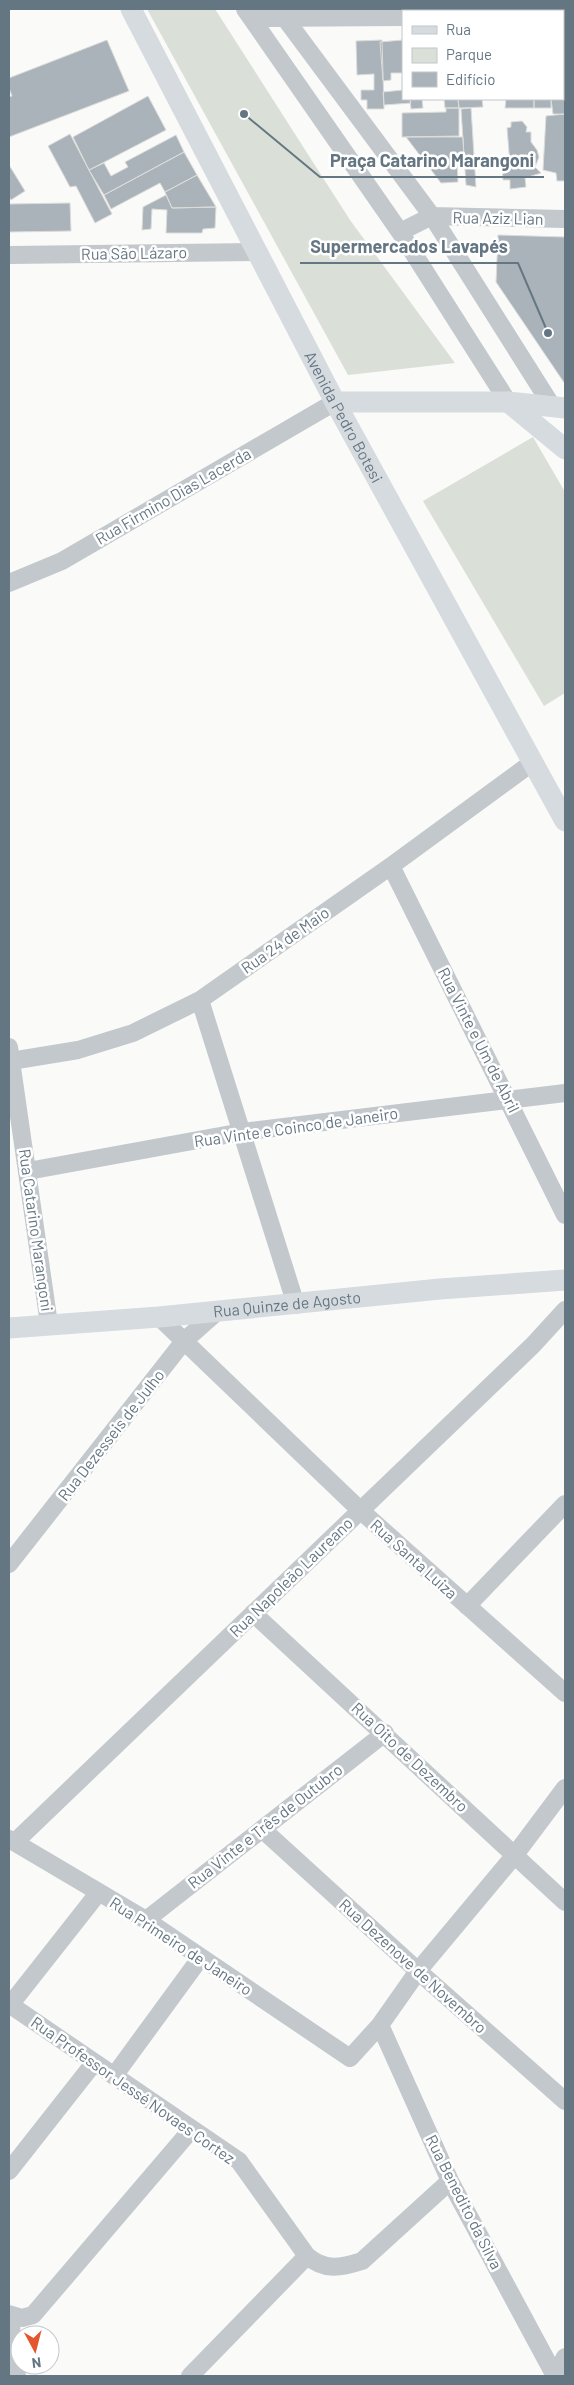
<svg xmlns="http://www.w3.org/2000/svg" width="574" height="2385" font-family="Barlow,sans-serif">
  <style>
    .green { fill: #dadfd7 }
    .building { fill: #aab3b9; stroke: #dcdcda }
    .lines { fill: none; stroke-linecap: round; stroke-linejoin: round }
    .minor { stroke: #c3c8cc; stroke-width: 18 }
    .major { stroke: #d6dbdf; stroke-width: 21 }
    .labels { text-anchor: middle; stroke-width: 5; stroke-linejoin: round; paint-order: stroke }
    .street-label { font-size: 16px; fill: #657683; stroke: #fff }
    .leader { fill: none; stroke: #657683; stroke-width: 2 }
    .callout-dot { fill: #657683; stroke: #fff; stroke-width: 2 }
    .callout-label { font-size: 18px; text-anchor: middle; font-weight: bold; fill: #657683; stroke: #fff; stroke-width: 5; stroke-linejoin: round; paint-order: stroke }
  </style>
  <rect width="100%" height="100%" fill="#fafaf8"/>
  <path class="green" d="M 147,9 L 215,9 L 350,220 L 455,363 L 348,375 Z
    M 533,437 L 565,492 L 565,693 L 544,706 L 423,501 Z"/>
  <path class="building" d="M 107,40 L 129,91 L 9,137 L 9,97 L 12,96 L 9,88 L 9,78 Z
    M 382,40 L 384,109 L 367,109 L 367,100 L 361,100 L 361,90 L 374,90 L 374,74 L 357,75 L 356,41 Z
    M 403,40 L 403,73 L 391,73 L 391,80 L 383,81 L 380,42 Z
    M 403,90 L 403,99 L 410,99 L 411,103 L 384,105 L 383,92 Z
    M 563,90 L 565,90 L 565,114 L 553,114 L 551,99 L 563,99 Z
    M 148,96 L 166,130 L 89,170 L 73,137 Z
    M 410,99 L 422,99 L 423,108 L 411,109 Z
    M 444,99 L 458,99 L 459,108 L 445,108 Z
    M 458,99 L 482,99 L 483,107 L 459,108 Z
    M 506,99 L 534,99 L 534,108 L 505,108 Z
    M 534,99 L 551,99 L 551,108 L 534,108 Z
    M 446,108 L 459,108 L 459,136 L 402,137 L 402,113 L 446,112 Z
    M 471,108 L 476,187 L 466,185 L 461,109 Z
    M 565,114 L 565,181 L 557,181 L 556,173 L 543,170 L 546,116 Z
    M 522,121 L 527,127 L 526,132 L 531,132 L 531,142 L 537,150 L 539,157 L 535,167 L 541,173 L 525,178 L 526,187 L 510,189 L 510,180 L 503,180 L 502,165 L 510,165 L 507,128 L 511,127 L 511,122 Z
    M 70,134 L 112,214 L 95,223 L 76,186 L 70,187 L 48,146 Z
    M 176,135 L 184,152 L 104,195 L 89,170 L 104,163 L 111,176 L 128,167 L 125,162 Z
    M 406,137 L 463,137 L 464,161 L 457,162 L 458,182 L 441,183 Z
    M 184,152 L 197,175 L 165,192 L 160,183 L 111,209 L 104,195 Z
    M 9,165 L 25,191 L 11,200 L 9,197 Z
    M 197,175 L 216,207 L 172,208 L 165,192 Z
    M 166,195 L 172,208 L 216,207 L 215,228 L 203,229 L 202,233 L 166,233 L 167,210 L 152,209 L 151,229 L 142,230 L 143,207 Z
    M 70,203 L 71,231 L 9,232 L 9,204 Z
    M 498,235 L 565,237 L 565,384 L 496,282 Z"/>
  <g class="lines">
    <path class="minor" d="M 245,9 L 400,232 L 508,402
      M 278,9 L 432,216 L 552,406
      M 483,9 L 485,11
      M 563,17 L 565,17
      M 251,18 L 403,17
      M 400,232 L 432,216 L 565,219
      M 9,255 L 258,252
      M 9,583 L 62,561 L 335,402
      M 391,866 L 565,1215
      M 200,1000 L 296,1305
      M 9,1047 L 49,1324
      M 11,1061 L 78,1050 L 133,1033 L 200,1000 L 391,866 L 533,762
      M 28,1171 L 242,1132 L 565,1093
      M 159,1317 L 360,1510 L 565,1693
      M 9,1564 L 184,1341 L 218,1311
      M 467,1606 L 565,1504
      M 253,1613 L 565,1902
      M 262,1829 L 418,1971 L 565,2101
      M 9,1839 L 146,1920 L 350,2058 L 380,2025 L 418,1971 L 514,1856 L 565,1788
      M 15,1842 L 533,1345 L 565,1310
      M 146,1920 L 385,1733
      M 9,2004 L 239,2161 L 307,2256 C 325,2271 340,2268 362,2261 L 450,2181
      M 10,2005 L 99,1892
      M 380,2025 L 450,2181 L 555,2376
      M 114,2076 L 201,1957
      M 9,2171 L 94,2063
      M 9,2314 L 22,2318 L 33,2315 L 191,2130
      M 11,2315 L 12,2355 L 17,2376
      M 190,2376 L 307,2256
      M 555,2376 L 565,2357"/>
    <g class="major">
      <path id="s1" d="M 131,9 L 335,402 L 565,821"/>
      <path d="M 335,402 L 508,402 L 565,408"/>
      <path d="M 508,402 L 565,449"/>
      <path id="s2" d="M 9,1328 L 159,1317 L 440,1289 L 565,1280"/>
    </g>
  </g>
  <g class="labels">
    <g class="street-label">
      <text transform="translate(498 218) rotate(1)" y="6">Rua Aziz Lian</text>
      <text transform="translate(134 253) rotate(-1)" y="6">Rua São Lázaro</text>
      <text dy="6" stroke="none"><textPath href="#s1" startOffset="460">Avenida Pedro Botesi</textPath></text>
      <text transform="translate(173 496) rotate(-30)" y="6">Rua Firmino Dias Lacerda</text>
      <text transform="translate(285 940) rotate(-35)" y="6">Rua 24 de Maio</text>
      <text transform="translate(479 1040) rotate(63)" y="6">Rua Vinte e Um de Abril</text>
      <text transform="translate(296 1127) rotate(-8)" y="6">Rua Vinte e Coinco de Janeiro</text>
      <text transform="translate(36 1230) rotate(82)" y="6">Rua Catarino Marangoni</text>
      <text dy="6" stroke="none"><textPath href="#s2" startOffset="279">Rua Quinze de Agosto</textPath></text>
      <text transform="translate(111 1435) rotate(-52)" y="6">Rua Dezesseis de Julho</text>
      <text transform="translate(414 1559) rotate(42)" y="6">Rua Santa Luiza</text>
      <text transform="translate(291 1577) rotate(-44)" y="6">Rua Napoleão Laureano</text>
      <text transform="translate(410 1757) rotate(43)" y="6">Rua Oito de Dezembro</text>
      <text transform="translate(265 1826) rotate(-38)" y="6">Rua Vinte e Três de Outubro</text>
      <text transform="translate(181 1946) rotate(33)" y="6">Rua Primeiro de Janeiro</text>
      <text transform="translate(413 1966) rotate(42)" y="6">Rua Dezenove de Novembro</text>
      <text transform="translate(133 2090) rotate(35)" y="6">Rua Professor Jessé Novaes Cortez</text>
      <text transform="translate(464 2202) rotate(63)" y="6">Rua Benedito da Silva</text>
    </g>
  </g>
  <path class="leader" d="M244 114L320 177H544M548 333L518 263H300"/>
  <g class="callout-dot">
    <circle cx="244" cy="114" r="5"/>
    <circle cx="548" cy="333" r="5"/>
  </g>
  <g class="callout-label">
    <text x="432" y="167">Praça Catarino Marangoni</text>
    <text x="409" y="253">Supermercados Lavapés</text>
  </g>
  <rect width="574" height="2385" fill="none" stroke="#657683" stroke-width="20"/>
  <rect x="402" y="10" width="162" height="90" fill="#ffffff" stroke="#c1c8cd"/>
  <rect x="412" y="26" width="25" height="8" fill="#d6dbdf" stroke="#c1c8cd"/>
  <text x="446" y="35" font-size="15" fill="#657683">Rua</text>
  <rect x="412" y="48" width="25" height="15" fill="#dadfd7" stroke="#c1c8cd"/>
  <text x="446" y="60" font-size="15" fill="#657683">Parque</text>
  <rect x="412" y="72" width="25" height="15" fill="#aab3b9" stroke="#c1c8cd"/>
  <text x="446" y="85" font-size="15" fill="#657683">Edifício</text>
  <g transform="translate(35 2350) rotate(173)"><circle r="24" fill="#ffffff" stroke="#c1c8cd"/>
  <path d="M0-4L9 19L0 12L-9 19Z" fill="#e4572e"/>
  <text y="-8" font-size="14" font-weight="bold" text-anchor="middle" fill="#657683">N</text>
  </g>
</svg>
